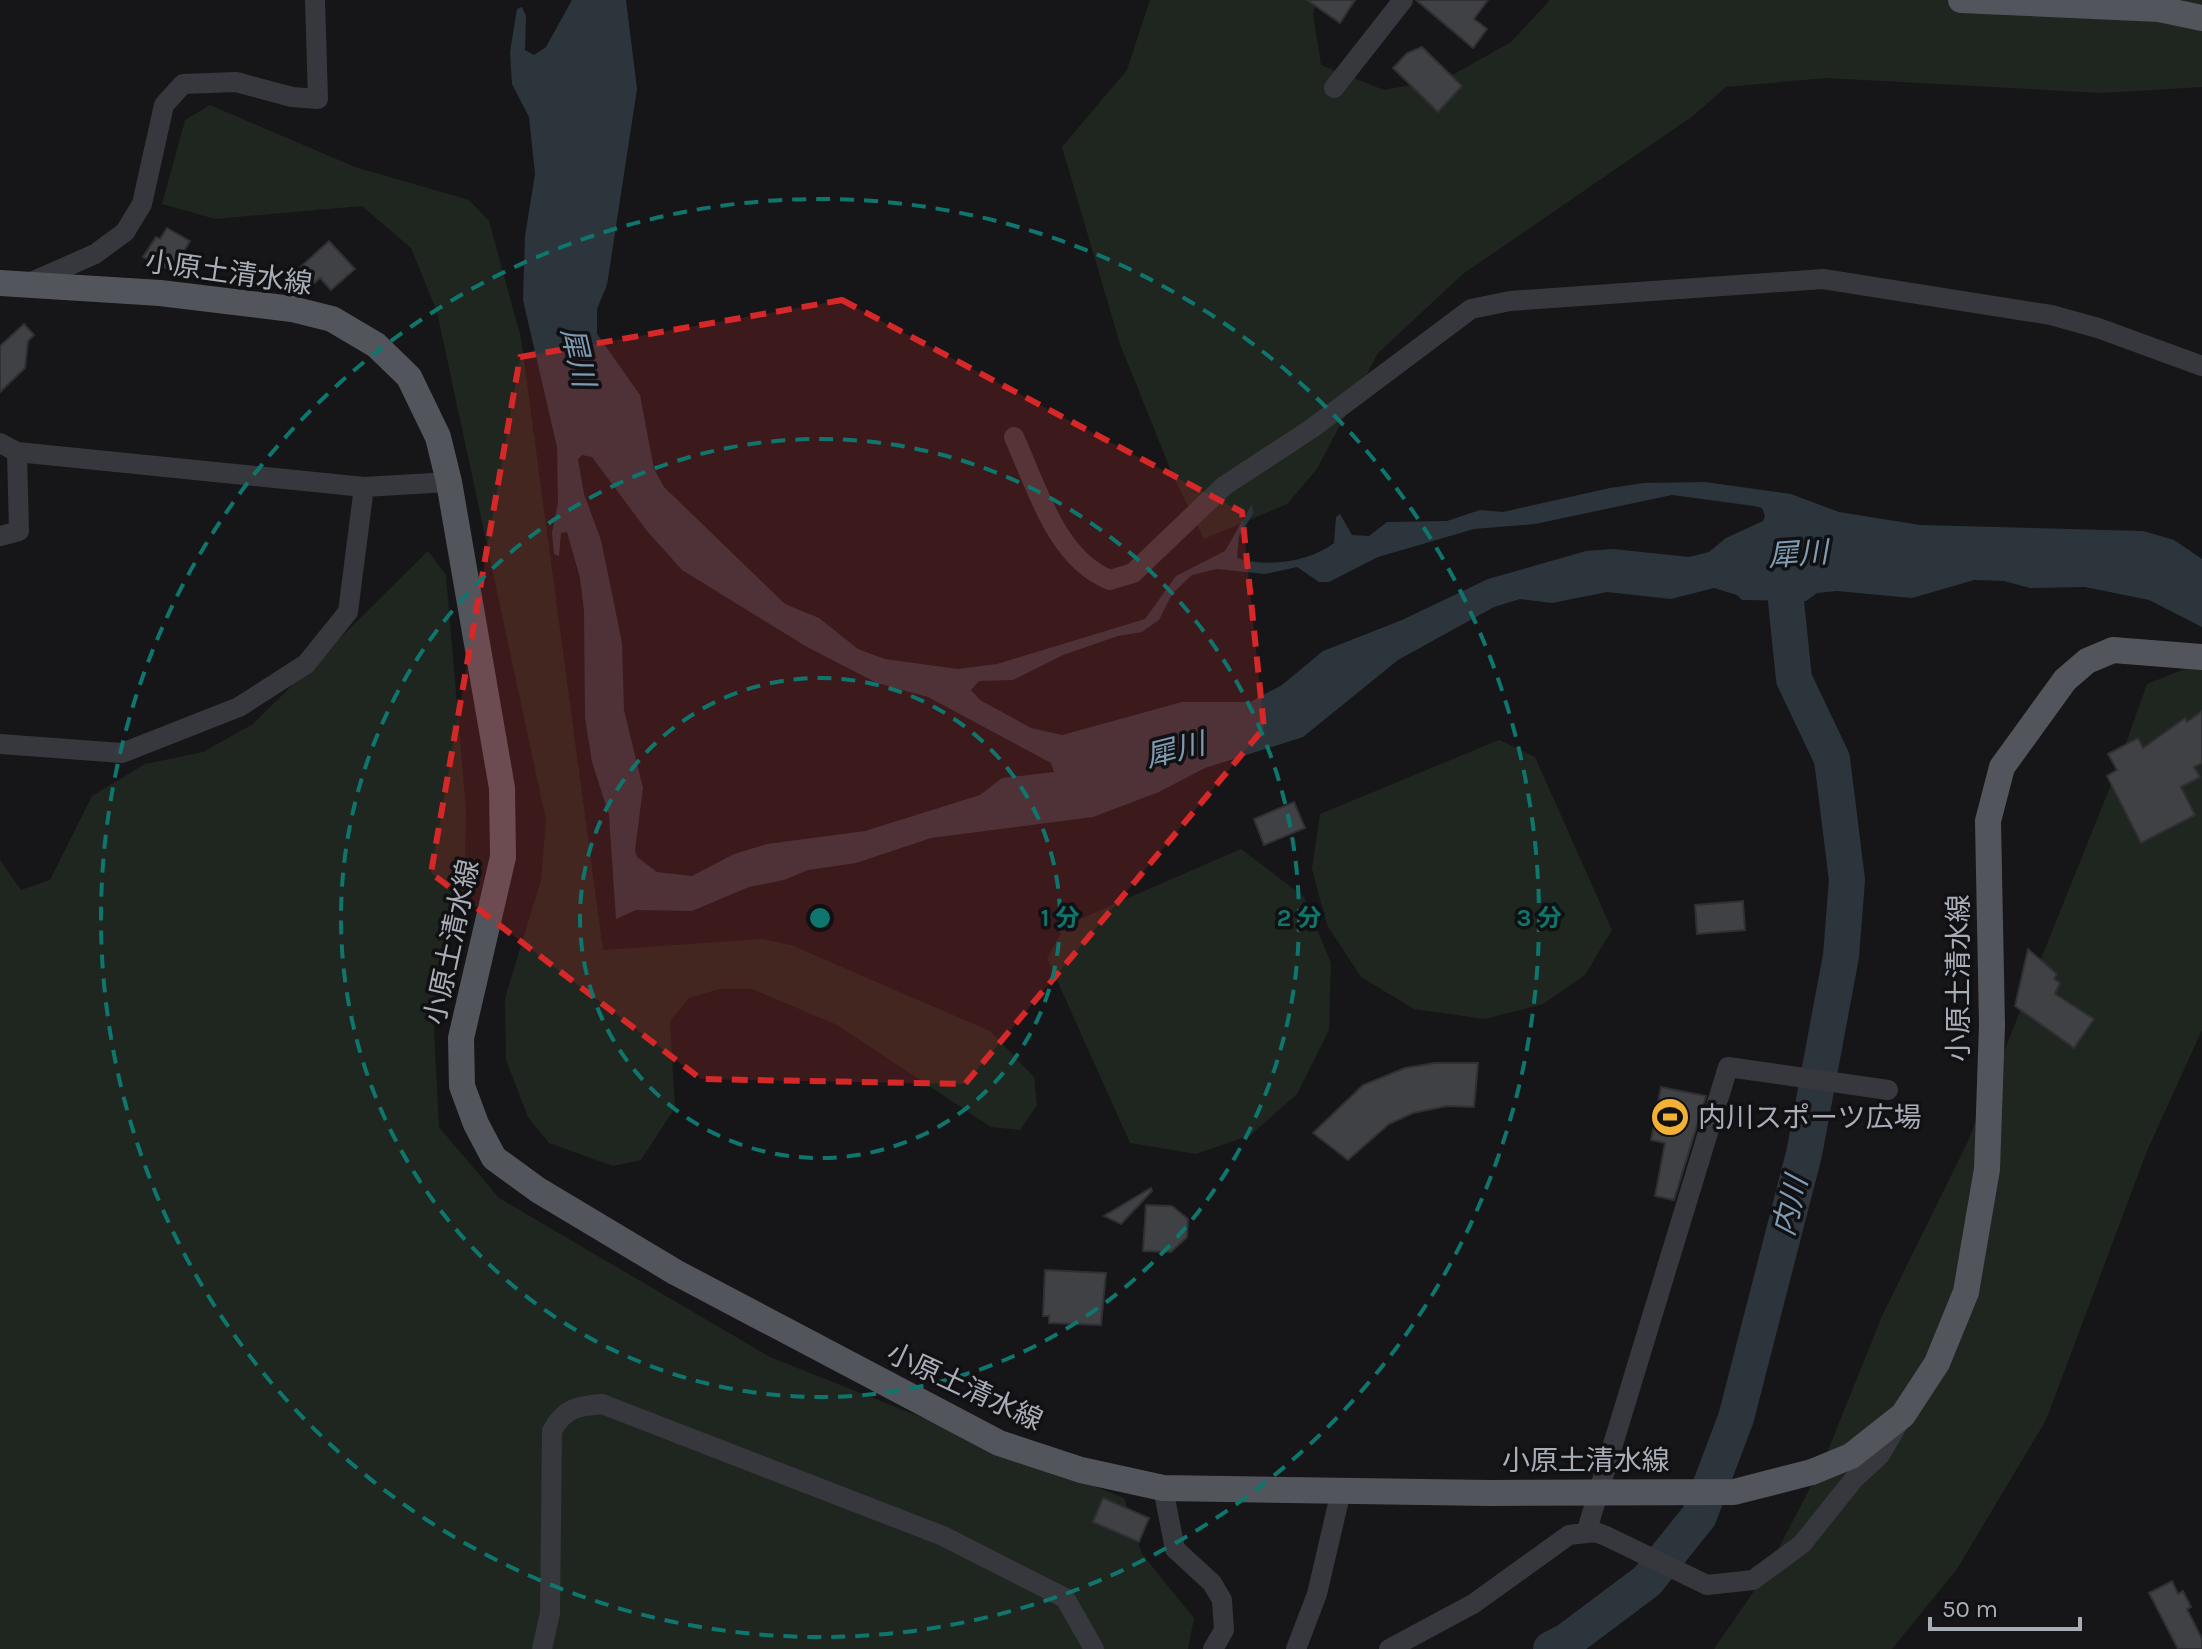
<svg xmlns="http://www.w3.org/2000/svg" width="2202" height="1649" font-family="Karla,'Noto Sans JP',sans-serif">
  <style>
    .green { fill: #1e261f }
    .water { fill: #2c353c; fill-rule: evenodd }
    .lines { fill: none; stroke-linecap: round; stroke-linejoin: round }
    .river { stroke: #2c353c; stroke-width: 36 }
    .building { fill: #404145; stroke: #303034; stroke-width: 2 }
    .minor { stroke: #37383d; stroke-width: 20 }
    .major { stroke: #53555c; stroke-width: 26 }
    .major-bridge { stroke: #53555c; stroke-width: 26 }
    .marked { fill: #d62828; fill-opacity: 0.2; stroke: #d62828; stroke-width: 6; stroke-dasharray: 16 10; stroke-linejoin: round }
    .ring { fill: none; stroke: #0f766e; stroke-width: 4; stroke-dasharray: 14 10 }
    .labels { text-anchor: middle; stroke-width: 7; stroke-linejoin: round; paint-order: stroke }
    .street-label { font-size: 28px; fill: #a8adb8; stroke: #111113 }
    .poi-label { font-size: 28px; fill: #a8adb8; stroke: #111113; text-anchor: start }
    .water-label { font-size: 30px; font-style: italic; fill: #7f9bb3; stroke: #111113 }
    .centre { fill: #0f766e; stroke: #111113; stroke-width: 4 }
    .ring-label { font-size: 24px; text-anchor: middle; font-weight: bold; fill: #0f766e; stroke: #111113; stroke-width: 7; stroke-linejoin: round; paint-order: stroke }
  </style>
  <rect width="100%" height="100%" fill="#161618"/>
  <path class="green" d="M 1150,0 L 1316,0 L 1313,14 L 1321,65 L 1384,90 L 1447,78 L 1511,42 L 1550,0 L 2202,0 L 2202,87 L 2102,93 L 1826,78 L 1726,87 L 1693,116 L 1463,274 L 1378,353 L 1317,469 L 1287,504 L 1204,539 L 1173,476 L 1120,344 L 1062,147 L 1127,70 Z
    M 210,105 L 355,167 L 469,200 L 489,221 L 521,338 L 603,950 L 762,939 L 791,945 L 990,1031 L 1034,1077 L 1037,1105 L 1020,1130 L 991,1127 L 837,1025 L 752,989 L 719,989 L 689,998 L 670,1021 L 675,1108 L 641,1160 L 613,1166 L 549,1143 L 528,1117 L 506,1060 L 505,998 L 541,880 L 546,820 L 437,312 L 411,248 L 362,206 L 215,219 L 162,204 L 185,120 Z
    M 428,551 L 446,575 L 466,810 L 465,870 L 433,1009 L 439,1127 L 499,1198 L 770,1357 L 1124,1498 L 1142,1554 L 1194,1618 L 1188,1649 L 0,1649 L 0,860 L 21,890 L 50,880 L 92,796 L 145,764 L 203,752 L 253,724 Z
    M 2202,662 L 2202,1030 L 2147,1151 L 2046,1420 L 1957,1569 L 1892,1649 L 1714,1649 L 1763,1578 L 1822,1465 L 1882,1316 L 1968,1141 L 2114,777 L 2147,684 Z
    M 1499,740 L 1535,757 L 1612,930 L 1585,975 L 1543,1004 L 1485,1019 L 1414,1009 L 1361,977 L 1327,925 L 1312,869 L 1320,814 Z
    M 1241,849 L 1304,897 L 1331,963 L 1329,1030 L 1297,1094 L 1251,1135 L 1196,1154 L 1130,1143 L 1047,958 L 1066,925 Z"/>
  <path class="water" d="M 572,0 L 626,0 L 637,89 L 607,285 L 597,309 L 597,334 L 640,395 L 654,469 L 664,487 L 785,604 L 819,618 L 858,649 L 885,659 L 958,669 L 997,664 L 1145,619 L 1176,576 L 1225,551 L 1252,504 L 1253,514 L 1239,536 L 1237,558 C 1265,568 1310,562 1334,543 L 1336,517 L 1340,514 L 1352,535 L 1369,536 L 1387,522 L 1447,521 L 1480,510 L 1503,512 L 1610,488 L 1644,483 L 1705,482 L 1791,494 L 1839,512 L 1920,525 L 2143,531 L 2174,540 L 2202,559 L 2202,627 L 2149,600 L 2085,587 L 2030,588 L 2004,581 L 1974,580 L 1912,598 L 1837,591 L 1817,593 L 1806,601 L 1742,600 L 1737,595 L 1714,588 L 1671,599 L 1607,592 L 1552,603 L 1520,599 L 1494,607 L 1398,660 L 1303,737 L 1205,768 L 1159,792 L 1093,817 L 931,838 L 856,863 L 808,870 L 784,880 L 749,887 L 692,911 L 636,910 L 616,919 L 609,815 L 592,762 L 585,718 L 584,611 L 580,578 L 567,532 L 561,533 L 559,556 L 554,554 L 552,533 L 558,503 L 557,447 L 523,300 L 525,236 L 535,174 L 529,117 L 512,84 L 510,52 L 517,9 L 522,7 L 526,16 L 525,50 L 534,55 L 546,47 ZM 582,455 L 592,457 L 647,531 L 682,570 L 807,647 L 877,683 L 928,697 L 1051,763 L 1054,772 L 1002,778 L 980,795 L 865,831 L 767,844 L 734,854 L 692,876 L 657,872 L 637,857 L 635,850 L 643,788 L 624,710 L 622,644 L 617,618 L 601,540 L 584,494 L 578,459 ZM 1672,495 L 1754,506 L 1762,508 L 1765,516 L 1763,521 L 1726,538 L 1709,552 L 1689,557 L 1613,549 L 1586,551 L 1488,579 L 1402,620 L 1323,651 L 1282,685 L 1250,702 L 1182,702 L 1062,735 L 1031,728 L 980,700 L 971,690 L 979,681 L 1013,680 L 1063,655 L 1118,636 L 1142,632 L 1159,620 L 1172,594 L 1192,575 L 1217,569 L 1265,574 L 1297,567 L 1319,582 L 1329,582 L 1378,557 L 1474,529 L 1535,524 Z"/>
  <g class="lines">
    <path class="river" d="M 1551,1649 L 1567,1641 L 1647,1581 L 1699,1516 L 1736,1418 L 1804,1154 L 1841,956 L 1847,880 L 1832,759 L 1794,679 L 1781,553"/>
  </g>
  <path class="building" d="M 1307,0 L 1355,0 L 1340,23 Z
    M 1416,0 L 1488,0 L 1474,19 L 1487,29 L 1473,48 Z
    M 1422,47 L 1462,86 L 1438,112 L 1393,68 L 1407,53 Z
    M 167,228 L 190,241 L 172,271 L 143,257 L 156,237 L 160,239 Z
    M 329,241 L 355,269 L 331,290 L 320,278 L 309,288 L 294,273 Z
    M 24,324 L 34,335 L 28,341 L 25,368 L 0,392 L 0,346 Z
    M 2202,711 L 2202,763 L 2194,767 L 2200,777 L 2181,787 L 2195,815 L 2141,843 L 2107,776 L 2117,770 L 2108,754 L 2138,738 L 2143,748 L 2185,718 L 2187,722 Z
    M 1294,802 L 1305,828 L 1264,845 L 1254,819 Z
    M 1743,901 L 1745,930 L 1697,934 L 1695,905 Z
    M 2028,949 L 2057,974 L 2054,979 L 2060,983 L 2055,994 L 2094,1019 L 2074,1048 L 2015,1006 Z
    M 1435,1063 L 1478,1063 L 1474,1107 L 1447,1106 L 1413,1113 L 1389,1124 L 1348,1160 L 1313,1133 L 1363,1085 L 1405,1068 Z
    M 1661,1087 L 1706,1096 L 1674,1200 L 1655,1196 L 1665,1143 L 1651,1140 Z
    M 1151,1188 L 1152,1191 L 1121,1224 L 1104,1216 Z
    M 1146,1205 L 1172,1206 L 1188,1219 L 1187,1237 L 1171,1252 L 1143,1251 Z
    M 1045,1270 L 1106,1273 L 1101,1325 L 1049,1323 L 1049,1316 L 1043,1316 Z
    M 1103,1498 L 1149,1518 L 1139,1542 L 1093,1522 Z
    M 2172,1581 L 2178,1594 L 2183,1591 L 2191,1607 L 2187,1609 L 2202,1639 L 2202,1649 L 2178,1649 L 2149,1593 Z"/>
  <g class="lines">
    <path class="minor" d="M 1334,88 L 1403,0
      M 27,284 L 95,254 L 125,232 L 142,204 L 164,105 L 183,84 L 236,82 L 292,97 L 318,99 L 315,0
      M 1014,437 C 1036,485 1056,559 1110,580 L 1133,573 L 1224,486 L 1311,429 L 1471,309 L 1510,301 L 1823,279 L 2051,315 L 2098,328 L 2202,366
      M 0,443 L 17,452 L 364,487 L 449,482
      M 0,536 L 19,531 L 17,452
      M 0,744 L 122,753 L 239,707 L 306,664 L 348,612 L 364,487
      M 1163,1488 L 1175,1549 L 1212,1583 L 1222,1600 L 1224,1630 L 1213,1649
      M 1586,1533 L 1728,1067 L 1888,1090
      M 542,1649 L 550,1613 L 552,1431 C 564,1408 578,1406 602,1404 L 943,1536 L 1065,1598 L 1094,1649
      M 1296,1649 L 1317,1594 L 1341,1491
      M 1389,1649 L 1473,1604 L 1569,1535 L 1595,1532 L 1606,1536 L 1707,1585 L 1753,1580 L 1802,1544 L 1854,1479 L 1880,1455 L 1899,1422"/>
    <path class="major" d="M 1961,0 L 2159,9 L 2202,18
      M 0,283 L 160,293 L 292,309 L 332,319 L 376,345 L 409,377 L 438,437 L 449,482 L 502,788 L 503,857 L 461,1038 L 462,1086 L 476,1124 L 494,1158 L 538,1190 L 675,1272 L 999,1443 L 1081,1470 L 1163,1488 L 1491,1493
      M 1812,1472 L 1851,1456 L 1903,1415 L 1937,1363 L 1966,1292 L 1987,1169 L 1992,1025 L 1988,821 L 2002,767 L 2065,680 L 2087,661 L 2113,650 L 2202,657"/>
    <path class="major-bridge" d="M 1491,1493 L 1734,1492 L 1812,1472"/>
  </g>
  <path class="marked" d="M 842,300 L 1242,512 L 1264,728 L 965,1084 L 701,1079 L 431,873 L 520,357 Z"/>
  <g class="ring">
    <circle cx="820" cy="918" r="240"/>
    <circle cx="820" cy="918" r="479"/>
    <circle cx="820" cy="918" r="719"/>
  </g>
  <defs>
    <g id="stadium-disc" transform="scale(2)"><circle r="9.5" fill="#f2b134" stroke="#111113"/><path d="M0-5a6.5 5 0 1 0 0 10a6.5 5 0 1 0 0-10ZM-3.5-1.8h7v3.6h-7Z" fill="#111"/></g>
  </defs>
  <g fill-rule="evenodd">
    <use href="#stadium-disc" x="1670" y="1117"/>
  </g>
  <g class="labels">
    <g class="street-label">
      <text transform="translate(229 272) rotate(8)" y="10">小原土清水線</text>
      <text transform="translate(451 942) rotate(-78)" y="10">小原土清水線</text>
      <text transform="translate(1958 978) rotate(-90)" y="10">小原土清水線</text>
      <text transform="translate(965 1386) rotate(25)" y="10">小原土清水線</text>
      <text x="1586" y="1470">小原土清水線</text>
    </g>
    <g class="poi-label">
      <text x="1698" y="1127">内川スポーツ広場</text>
    </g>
    <g class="water-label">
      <text transform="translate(578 357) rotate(77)" y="10">犀川</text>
      <text transform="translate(1798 554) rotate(-4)" y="10">犀川</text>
      <text transform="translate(1175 750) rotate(-14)" y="10">犀川</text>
      <text transform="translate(1790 1206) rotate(-76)" y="10">内川</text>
    </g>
  </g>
  <circle cx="820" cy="918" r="12" class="centre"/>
  <g class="ring-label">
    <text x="1060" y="926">1 分</text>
    <text x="1299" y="926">2 分</text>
    <text x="1539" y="926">3 分</text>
  </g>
  <path d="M1930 1617v12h150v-12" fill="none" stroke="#a8adb8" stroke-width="4"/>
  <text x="1942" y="1617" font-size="24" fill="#a8adb8" stroke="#111113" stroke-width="6" paint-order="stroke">50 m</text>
</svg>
